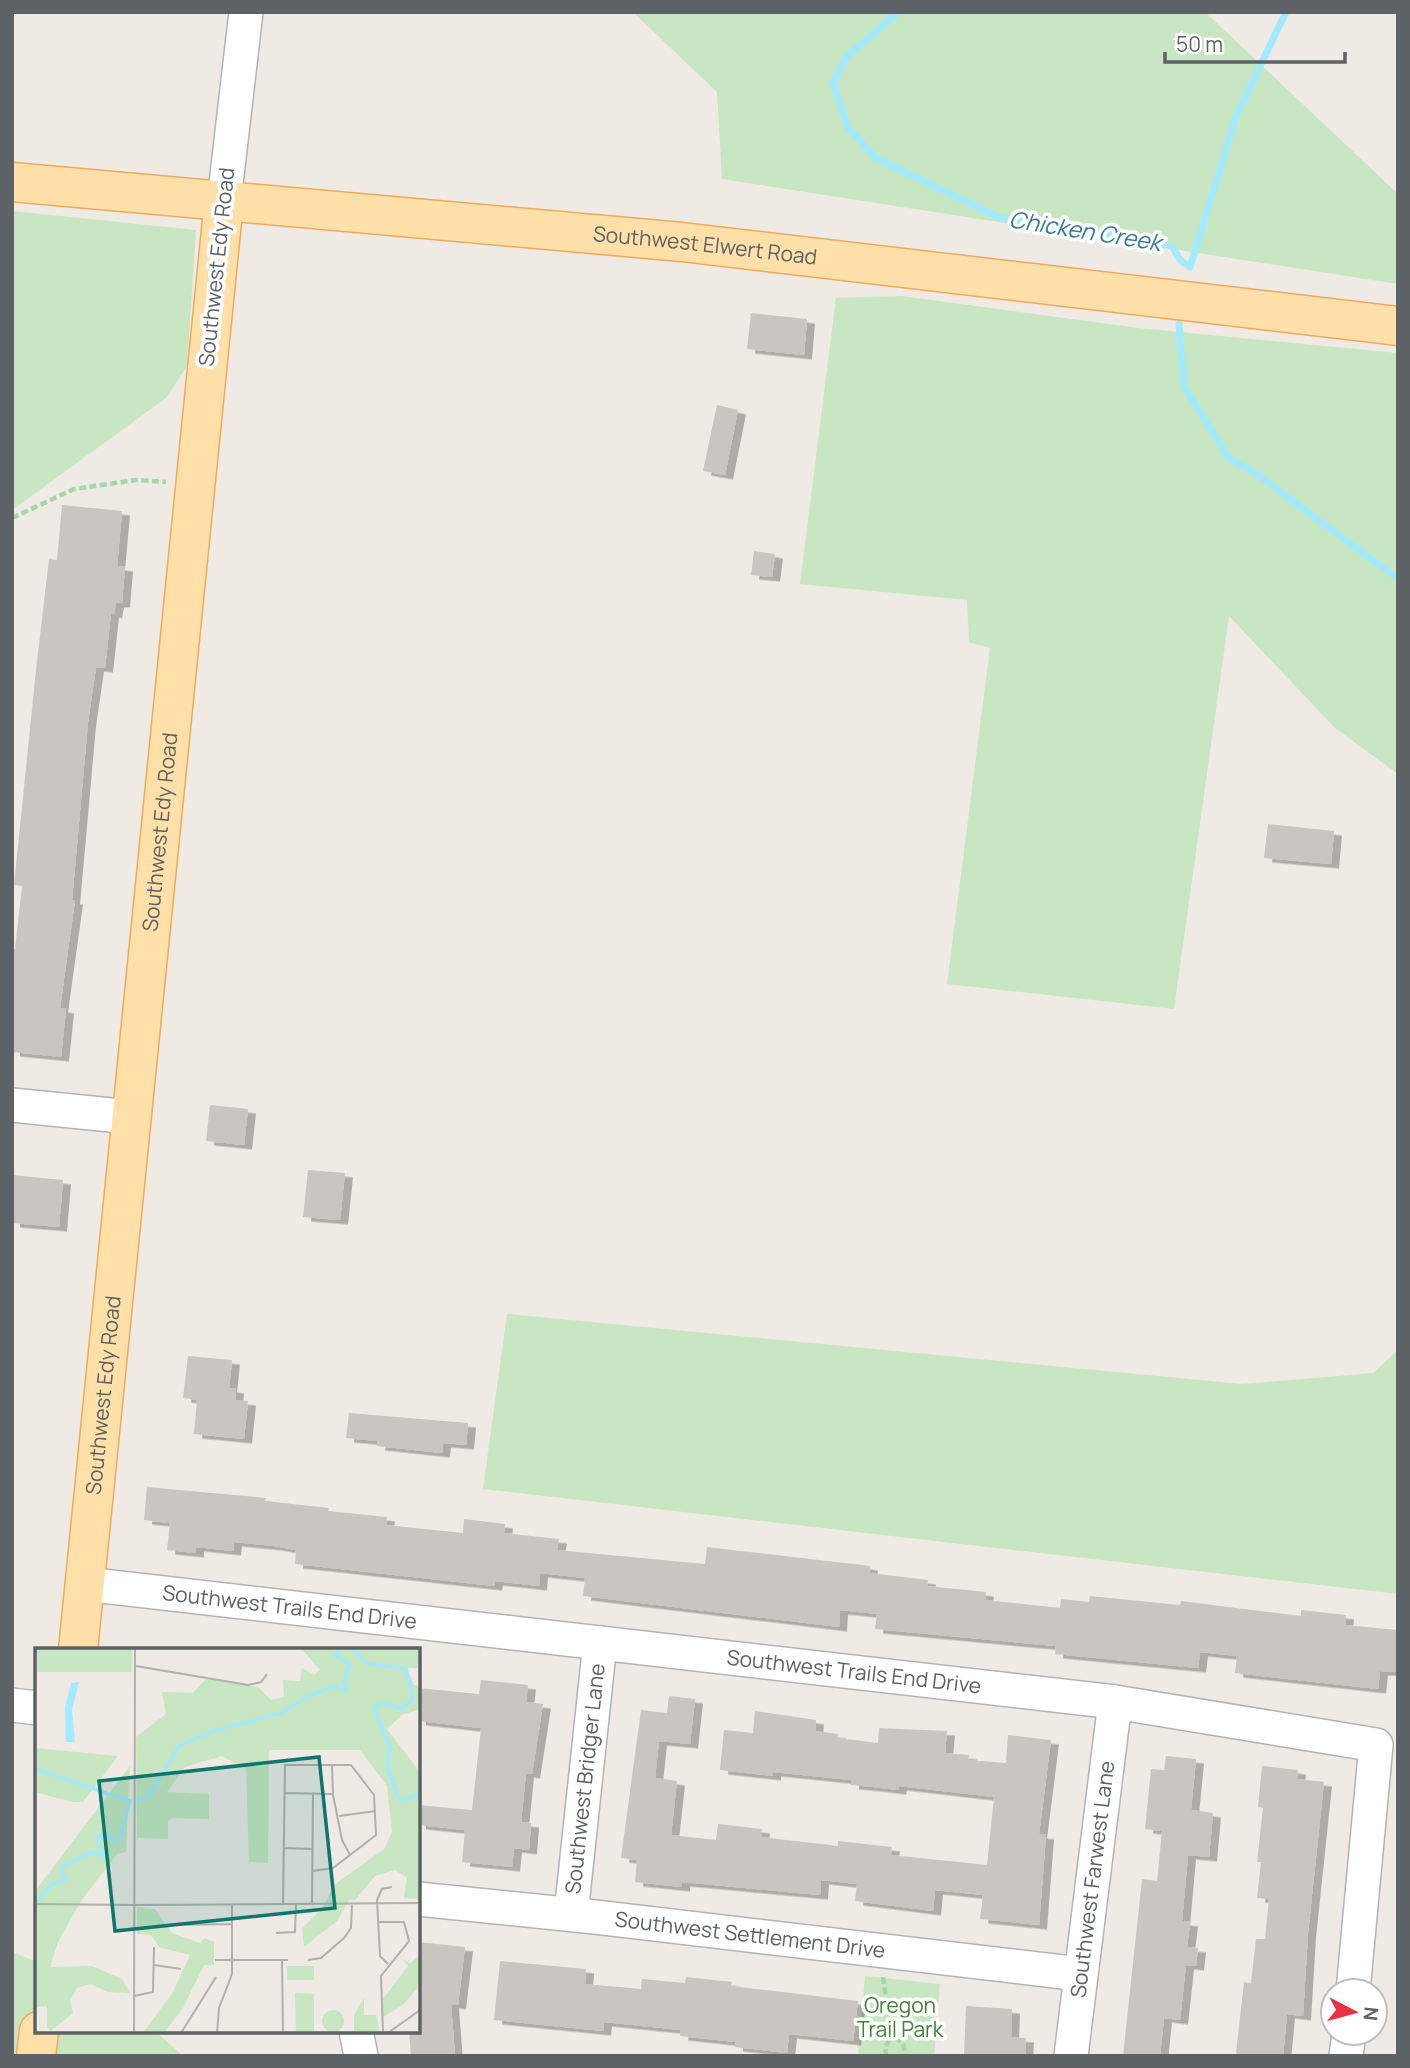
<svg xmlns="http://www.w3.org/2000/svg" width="1410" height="2068" font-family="Manrope,sans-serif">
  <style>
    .green { fill: #c8e6c1 }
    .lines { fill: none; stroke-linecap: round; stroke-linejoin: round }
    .stream { stroke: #a4eaff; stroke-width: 7 }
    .building { fill: #cac5c0; filter: url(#shadow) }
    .minor-casing { stroke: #b0b4b7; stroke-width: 36 }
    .major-casing { stroke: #f2a95a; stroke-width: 41 }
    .path { stroke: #a4d8a7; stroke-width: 4.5; stroke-dasharray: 7 3.5; stroke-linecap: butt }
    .minor { stroke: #fff; stroke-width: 33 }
    .major { stroke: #ffe0a9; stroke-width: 38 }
    .labels { text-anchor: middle; stroke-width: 7; stroke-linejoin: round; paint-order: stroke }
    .street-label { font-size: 21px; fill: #5c6265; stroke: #fff }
    .park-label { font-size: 21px; fill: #408434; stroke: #fff }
    .water-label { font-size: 23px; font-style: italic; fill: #387997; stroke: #fff }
    .inset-river { fill: none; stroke: #a4eaff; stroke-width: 3.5 }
    .inset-road { fill: none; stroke: #b0b0ad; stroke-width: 2 }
    .view { fill: #0f766e; fill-opacity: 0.15; stroke: #0f766e; stroke-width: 3.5 }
    .inset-edge { fill: none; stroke: #5c6265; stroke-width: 3.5 }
  </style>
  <defs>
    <filter id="shadow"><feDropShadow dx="8" dy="4.5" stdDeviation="0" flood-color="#0004"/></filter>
  </defs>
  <rect width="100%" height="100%" fill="#efeae4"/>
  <path class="green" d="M 633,12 L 1205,12 L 1398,194 L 1398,284 L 722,179 L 717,92 Z
    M 12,211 L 196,230 L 187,366 L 166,398 L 12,510 Z
    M 902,296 L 1138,328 L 1398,353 L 1398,774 L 1335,728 L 1229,616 L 1174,1009 L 947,984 L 990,648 L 969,642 L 967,600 L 800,584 L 836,298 Z
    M 507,1314 L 1242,1384 L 1373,1373 L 1398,1350 L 1398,1594 L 483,1489 Z
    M 12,1952 L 37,1962 L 37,2031 L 155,2031 L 183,2056 L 12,2056 Z
    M 865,1976 L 940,1984 L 934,2056 L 858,2056 Z"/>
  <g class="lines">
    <path class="stream" d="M 899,12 L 846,57 L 833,83 L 848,128 L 876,158 L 998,217 L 1172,246 L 1180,260 L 1190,267 L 1237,114 L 1286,12
      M 1179,324 L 1184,387 L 1229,458 L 1258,475 L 1398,579"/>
  </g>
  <path class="building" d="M 751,313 L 807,319 L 804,355 L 747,349 Z
    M 717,405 L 738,410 L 725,475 L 703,471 Z
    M 62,505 L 122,511 L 117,566 L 125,567 L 122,603 L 116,603 L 114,614 L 111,613 L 105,668 L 96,667 L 88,722 L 72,900 L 75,900 L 60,1008 L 66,1009 L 61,1057 L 12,1052 L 12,948 L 15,949 L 22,886 L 14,885 L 36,670 L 49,559 L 57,560 Z
    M 754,551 L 775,554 L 772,577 L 751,575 Z
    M 1268,824 L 1334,831 L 1331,864 L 1264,858 Z
    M 210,1105 L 248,1109 L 244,1145 L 206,1141 Z
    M 308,1170 L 345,1173 L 340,1220 L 303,1217 Z
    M 12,1175 L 63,1180 L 59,1227 L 12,1223 Z
    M 188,1356 L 232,1360 L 229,1388 L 236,1389 L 235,1400 L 248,1401 L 244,1439 L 194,1434 L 197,1400 L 183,1398 Z
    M 349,1413 L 468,1423 L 466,1445 L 443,1443 L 442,1453 L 377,1446 L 378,1441 L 346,1438 Z
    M 147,1487 L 266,1498 L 265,1501 L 329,1508 L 328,1511 L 387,1517 L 386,1525 L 463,1533 L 464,1519 L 505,1524 L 504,1533 L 559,1539 L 557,1550 L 705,1564 L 707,1547 L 870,1566 L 869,1573 L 928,1580 L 927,1586 L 986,1592 L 985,1600 L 1060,1608 L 1061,1599 L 1089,1602 L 1090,1596 L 1180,1605 L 1181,1601 L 1301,1616 L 1301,1610 L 1346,1615 L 1345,1625 L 1398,1630 L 1398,1672 L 1380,1671 L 1378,1689 L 1235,1673 L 1237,1656 L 1200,1652 L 1198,1668 L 1055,1654 L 1056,1646 L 875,1629 L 877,1614 L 840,1610 L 839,1627 L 583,1596 L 585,1578 L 540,1573 L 539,1586 L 495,1581 L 494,1586 L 295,1564 L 296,1550 L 274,1546 L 234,1542 L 233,1551 L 196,1547 L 196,1553 L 167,1550 L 170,1523 L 144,1520 Z
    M 481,1680 L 528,1685 L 526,1702 L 543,1704 L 532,1774 L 526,1773 L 521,1822 L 531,1823 L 529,1850 L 514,1848 L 512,1867 L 462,1862 L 465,1830 L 418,1825 L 418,1805 L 472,1810 L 481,1728 L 418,1721 L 418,1688 L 479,1694 Z
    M 669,1696 L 695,1699 L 690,1744 L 659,1741 L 655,1778 L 677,1781 L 671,1835 L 716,1840 L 718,1824 L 762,1829 L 761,1837 L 838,1846 L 838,1841 L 892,1847 L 891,1855 L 987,1865 L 994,1797 L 899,1786 L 898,1790 L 873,1787 L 851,1785 L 851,1780 L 773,1772 L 773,1776 L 720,1770 L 724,1730 L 753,1733 L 755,1711 L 816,1720 L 815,1731 L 838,1734 L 837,1738 L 878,1743 L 879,1728 L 947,1731 L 945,1753 L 969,1755 L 968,1760 L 1006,1763 L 1008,1735 L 1051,1740 L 1039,1834 L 1046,1835 L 1039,1925 L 980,1919 L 983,1895 L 935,1890 L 933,1911 L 855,1901 L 857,1884 L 821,1880 L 820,1895 L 682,1882 L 682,1887 L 635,1882 L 637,1860 L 621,1858 L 641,1710 L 667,1713 Z
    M 1166,1756 L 1196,1759 L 1191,1810 L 1213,1813 L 1209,1857 L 1188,1855 L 1182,1921 L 1190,1922 L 1187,1947 L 1198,1948 L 1196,1966 L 1186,1965 L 1180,2020 L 1164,2018 L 1160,2056 L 1123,2056 L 1142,1879 L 1157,1881 L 1162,1831 L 1145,1829 L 1151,1769 L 1164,1770 Z
    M 1262,1766 L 1298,1770 L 1297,1779 L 1324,1782 L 1308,1933 L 1303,2016 L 1287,2014 L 1283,2056 L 1240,2056 L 1236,2053 L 1244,1982 L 1251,1983 L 1256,1939 L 1265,1939 L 1269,1899 L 1257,1898 L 1261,1862 L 1257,1862 L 1263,1808 L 1258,1807 Z
    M 418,1942 L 465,1947 L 458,2005 L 451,2004 L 455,2056 L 411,2056 L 409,2031 L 418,2031 Z
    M 500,1961 L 586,1969 L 585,1984 L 641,1989 L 642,1979 L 685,1983 L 686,1977 L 732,1982 L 731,1986 L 858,2001 L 853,2041 L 789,2034 L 787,2053 L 735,2047 L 735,2042 L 680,2036 L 681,2030 L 604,2022 L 603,2031 L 494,2020 Z
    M 966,2006 L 1012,2009 L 1011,2037 L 1026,2038 L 1025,2056 L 964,2056 Z"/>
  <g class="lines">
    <g class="minor-casing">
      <g id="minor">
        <path d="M 224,201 L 246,12"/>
        <path d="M 12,1105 L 131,1117"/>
        <path id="s1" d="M 85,1584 L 1115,1702 L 1376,1745 L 1353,1991"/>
        <path d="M 12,1705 L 37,1708"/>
        <path id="s2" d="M 418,1899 L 595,1917 L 1080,1974"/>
        <path id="s3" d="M 571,1914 L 600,1643"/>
        <path d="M 356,2031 L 361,2056"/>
        <path id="s4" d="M 1071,2056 L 1115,1702"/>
        <path d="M 1346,2056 L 1349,2033"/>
      </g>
    </g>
    <g class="major-casing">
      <g id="major">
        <path id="s5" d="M 12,182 L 682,242 L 1398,326"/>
        <path id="s6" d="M 78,1650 L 224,201"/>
        <path d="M 36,2056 L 39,2031"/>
      </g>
    </g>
    <path class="path" d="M 12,518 L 74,489 L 136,480 L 166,482
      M 883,1977 L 892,2036 L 903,2043 L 906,2056
      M 886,2056 L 885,2047 L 892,2036"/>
    <use href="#minor" class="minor"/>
    <use href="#major" class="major"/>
  </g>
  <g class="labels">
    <g class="street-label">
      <text dy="7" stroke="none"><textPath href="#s5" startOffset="696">Southwest Elwert Road</textPath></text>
      <text transform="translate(217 267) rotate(-84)" y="7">Southwest Edy Road</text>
      <text dy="7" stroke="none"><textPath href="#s6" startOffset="822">Southwest Edy Road</textPath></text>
      <text dy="7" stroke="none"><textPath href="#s6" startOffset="256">Southwest Edy Road</textPath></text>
      <text dy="7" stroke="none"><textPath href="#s1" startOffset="206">Southwest Trails End Drive</textPath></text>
      <text dy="7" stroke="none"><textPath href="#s1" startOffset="774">Southwest Trails End Drive</textPath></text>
      <text dy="7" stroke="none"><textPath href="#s3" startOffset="136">Southwest Bridger Lane</textPath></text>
      <text dy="7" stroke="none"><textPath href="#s4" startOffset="178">Southwest Farwest Lane</textPath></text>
      <text dy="7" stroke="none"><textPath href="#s2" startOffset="334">Southwest Settlement Drive</textPath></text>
    </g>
    <g class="park-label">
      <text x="900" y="2013">Oregon<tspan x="900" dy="24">Trail Park</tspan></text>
    </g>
    <g class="water-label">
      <text transform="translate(1085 231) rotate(9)" y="8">Chicken Creek</text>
    </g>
  </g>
  <g transform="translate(35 1648)">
    <rect width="385" height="385" fill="#efeae4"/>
    <path d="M 0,0 L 97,0 L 97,24 L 0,24 ZM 266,0 L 385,0 L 385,20 L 372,20 L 379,37 L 385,38 L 385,61 L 367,67 L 352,81 L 385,124 L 385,251 L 369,250 L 372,230 L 360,222 L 340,228 L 320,252 L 314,252 L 302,273 L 269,299 L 267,280 L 287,261 L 299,237 L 349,201 L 357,184 L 352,138 L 325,102 L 234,102 L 233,215 L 214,214 L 211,121 L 187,108 L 150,119 L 132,144 L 174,146 L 174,171 L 138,170 L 133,173 L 133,191 L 102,190 L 101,89 L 131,66 L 127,44 L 158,45 L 171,31 L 223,39 L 236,52 L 249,49 L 248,32 L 265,33 L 267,20 L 279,27 L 285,22 ZM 0,100 L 83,108 L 48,154 L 37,154 L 0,144 ZM 95,118 L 91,204 L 82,206 L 46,253 L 23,294 L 15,319 L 57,318 L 87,331 L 95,345 L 73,344 L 55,336 L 42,340 L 35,352 L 38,365 L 16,383 L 12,379 L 12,358 L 0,359 L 0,243 ZM 102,259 L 120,261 L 137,285 L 165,295 L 170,290 L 179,294 L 179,317 L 169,317 L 148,360 L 129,385 L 108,385 L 138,344 L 155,307 L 124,299 L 116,287 L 102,286 ZM 385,306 L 385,337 L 369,356 L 348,369 L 348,351 L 373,318 L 365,309 L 375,316 ZM 252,318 L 279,318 L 279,332 L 252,332 ZM 260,345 L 279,346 L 279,385 L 261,385 ZM 329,350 L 329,367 L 341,367 L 345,385 L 319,385 L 319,367 ZM287 373a11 11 0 1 1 22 0a11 11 0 1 1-22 0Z" fill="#c8e6c1"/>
    <path d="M 44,34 L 37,62 L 40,94 L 31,94 L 30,59 L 36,35 Z" fill="#a4eaff"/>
    <path class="inset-river" d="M 318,0 L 331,15 L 371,21 L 378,50 L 367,61 L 347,54 L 339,60 L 355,98 L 352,119 L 365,153 L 385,146M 0,121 L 95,153 L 84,191 L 79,193 L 70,186 L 62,189 L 68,208 L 56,204 L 30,217 L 26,221 L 30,232 L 17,236 L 3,253M 102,153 L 115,147 L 144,98 L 181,82 L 247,65 L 271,49 L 299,38 L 311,43 L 309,32 L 315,17 L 300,7 L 307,0"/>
    <path class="inset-road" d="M 101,18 L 213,37 L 226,34 L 232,26M 297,116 L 298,147 L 307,192 L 315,207M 249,145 L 298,146M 304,168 L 341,163M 248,200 L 277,201M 277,255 L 278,146M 0,256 L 99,257M 248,256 L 250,117 L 316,117 L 339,147 L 341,187 L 298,220 L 277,223M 99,257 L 385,255M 344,274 L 369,274 L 374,293 L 346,328 L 348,385M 136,277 L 197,276M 241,285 L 260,284 L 261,256M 180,312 L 253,312M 247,312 L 248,385M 273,312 L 286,310 L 309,290 L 316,280 L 317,256M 353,316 L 345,308 L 342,252 L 347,241 L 357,239M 119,317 L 146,321M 99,348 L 118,344 L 119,299M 99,385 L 100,0M 146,385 L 181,329M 182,385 L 184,360 L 197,326 L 197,256M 353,385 L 385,362"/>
    <path class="view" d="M 284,109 L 300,260 L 80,283 L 64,133 Z"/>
    <rect width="385" height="385" class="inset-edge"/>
  </g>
  <rect width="1410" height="2068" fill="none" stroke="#5c6265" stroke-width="28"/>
  <g transform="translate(1354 2012) rotate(96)"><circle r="33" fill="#ffffff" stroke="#bec0c1" stroke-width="2"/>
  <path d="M0-5L12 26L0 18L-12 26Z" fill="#ea2f46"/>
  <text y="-10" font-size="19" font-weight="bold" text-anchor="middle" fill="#5c6265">N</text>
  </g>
  <path d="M1165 52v10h180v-10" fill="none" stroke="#5c6265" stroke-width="3.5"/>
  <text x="1176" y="52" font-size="21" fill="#5c6265" stroke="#ffffff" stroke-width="5" paint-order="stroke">50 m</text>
</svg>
